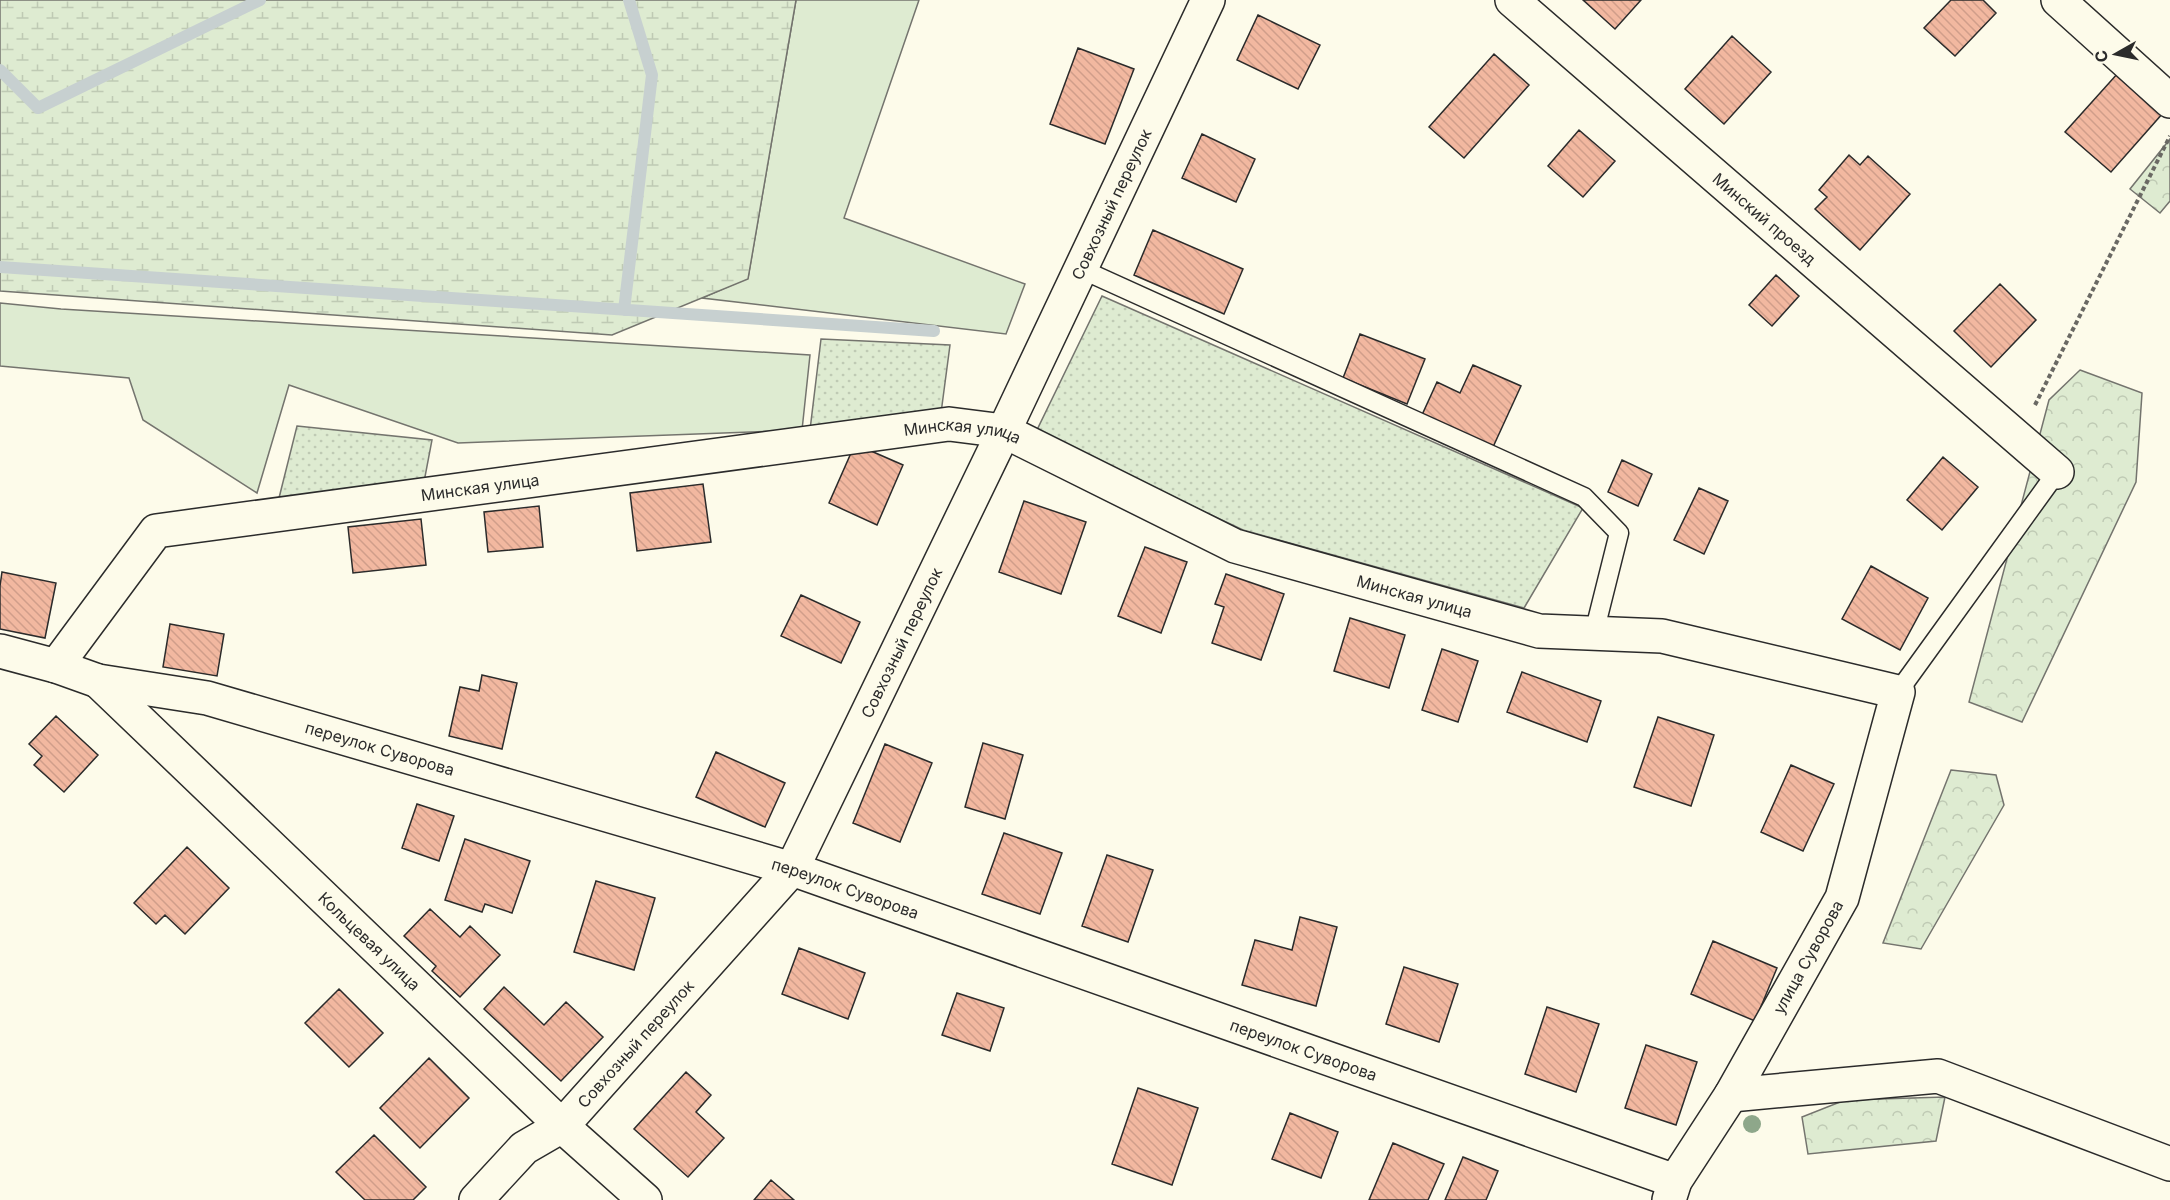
<svg xmlns="http://www.w3.org/2000/svg" width="2170" height="1200" font-family="Inter,sans-serif">
  <style>
    .grass { fill: #deebd1; stroke: #74746e; stroke-width: 1.5 }
    .forest { fill: url(#forest-crowns); stroke: #74746e; stroke-width: 1.5 }
    .wetland { fill: url(#wetland-marsh); stroke: #74746e; stroke-width: 1.5 }
    .garden { fill: url(#garden-dots); stroke: #74746e; stroke-width: 1.5 }
    .lines { fill: none; stroke-linecap: round; stroke-linejoin: round }
    .stream { stroke: #c7d0d0; stroke-width: 12 }
    .building { fill: url(#building-back-hatch); stroke: #2b2b2b; stroke-width: 1.5 }
    .lane-casing { stroke: #2b2b2b; stroke-width: 21 }
    .street-casing { stroke: #2b2b2b; stroke-width: 36 }
    .path { stroke: #6a6964; stroke-width: 4; stroke-dasharray: 4.5 3; stroke-linecap: butt }
    .lane { stroke: #fdfbea; stroke-width: 18 }
    .street { stroke: #fdfbea; stroke-width: 33 }
    .tree { fill: #8ea78a }
    .labels { text-anchor: middle; stroke-width: 4.5; stroke-linejoin: round; paint-order: stroke }
    .street-label { font-size: 16px; fill: #2b2b2b; stroke: #fdfbea }
  </style>
  <defs>
    <pattern id="forest-crowns" width="20" height="18" patternUnits="userSpaceOnUse" patternTransform="scale(1.5)"><rect width="20" height="18" fill="#deebd1"/><path d="M2 6a3 3 0 1 1 6 0M12 15a3 3 0 1 1 6 0" fill="none" stroke="#bfcab4"/></pattern>
    <pattern id="wetland-marsh" width="20" height="14" patternUnits="userSpaceOnUse" patternTransform="scale(1.5)"><rect width="20" height="14" fill="#deebd1"/><path d="M1 5h8M5 5V1M11 12h8M15 12V8" fill="none" stroke="#bfcab4"/></pattern>
    <pattern id="garden-dots" width="8" height="8" patternUnits="userSpaceOnUse" patternTransform="scale(1.5)"><rect width="8" height="8" fill="#deebd1"/><path d="M2 2h.1M6 6h.1" fill="none" stroke="#bfcab4" stroke-width="1.8" stroke-linecap="round"/></pattern>
    <pattern id="building-back-hatch" width="6" height="6" patternUnits="userSpaceOnUse" patternTransform="scale(1.5)"><rect width="6" height="6" fill="#f2b8a0"/><path d="M-1 5l2 2M0 0l6 6M5-1l2 2" fill="none" stroke="#d09e8a"/></pattern>
  </defs>
  <rect width="100%" height="100%" fill="#fdfbea"/>
  <path class="grass" d="M 796,0 L 919,0 L 844,218 L 1025,284 L 1006,334 L 702,298 L 748,278 Z
    M 0,303 L 61,309 L 810,355 L 802,430 L 458,443 L 289,385 L 257,493 L 143,420 L 129,378 L 0,366 Z"/>
  <path class="forest" d="M 2170,139 L 2170,201 L 2160,213 L 2130,189 Z
    M 2080,370 L 2142,393 L 2136,482 L 2022,722 L 1969,702 L 2049,400 Z
    M 1951,770 L 1996,775 L 2004,805 L 1921,949 L 1883,943 Z
    M 1945,1097 L 1936,1141 L 1808,1154 L 1802,1117 L 1845,1100 Z"/>
  <path class="wetland" d="M 0,0 L 796,0 L 748,279 L 612,335 L 0,291 Z"/>
  <path class="garden" d="M 1102,296 L 1583,508 L 1524,608 L 1243,530 L 1036,432 Z
    M 821,339 L 950,345 L 941,413 L 810,430 Z
    M 297,426 L 432,440 L 424,482 L 279,498 Z"/>
  <g class="lines">
    <path class="stream" d="M 0,70 L 38,108 L 260,0
      M 0,267 L 934,331
      M 624,310 L 652,75 L 629,0"/>
  </g>
  <path class="building" d="M 1583,0 L 1641,0 L 1615,29 Z
    M 1951,0 L 1983,0 L 1996,13 L 1955,56 L 1924,28 Z
    M 1258,15 L 1320,45 L 1298,89 L 1237,60 Z
    M 1732,36 L 1771,72 L 1724,124 L 1685,89 Z
    M 1078,48 L 1134,69 L 1105,144 L 1050,124 Z
    M 1494,54 L 1529,85 L 1464,158 L 1429,127 Z
    M 2118,73 L 2163,113 L 2111,172 L 2065,132 Z
    M 1579,130 L 1615,161 L 1583,197 L 1548,166 Z
    M 1202,134 L 1255,159 L 1236,202 L 1182,178 Z
    M 1849,155 L 1860,165 L 1868,156 L 1910,194 L 1860,250 L 1815,209 L 1827,197 L 1819,190 Z
    M 1153,230 L 1243,269 L 1224,314 L 1134,275 Z
    M 1776,275 L 1799,296 L 1772,326 L 1749,305 Z
    M 2000,284 L 2036,320 L 1991,367 L 1954,331 Z
    M 1360,334 L 1425,359 L 1407,404 L 1343,378 Z
    M 1473,365 L 1521,386 L 1493,447 L 1422,415 L 1437,382 L 1460,393 Z
    M 855,444 L 903,465 L 877,525 L 829,503 Z
    M 1943,457 L 1978,487 L 1942,530 L 1907,500 Z
    M 1622,460 L 1652,474 L 1638,506 L 1608,492 Z
    M 703,484 L 711,542 L 637,551 L 630,493 Z
    M 1699,488 L 1728,501 L 1704,554 L 1674,540 Z
    M 1024,501 L 1086,522 L 1061,594 L 999,572 Z
    M 539,506 L 543,547 L 488,552 L 484,512 Z
    M 421,519 L 426,565 L 353,573 L 348,527 Z
    M 1145,547 L 1187,562 L 1161,633 L 1118,616 Z
    M 1871,566 L 1928,598 L 1900,650 L 1842,619 Z
    M 2,572 L 56,583 L 45,638 L 0,629 L 0,586 Z
    M 1226,574 L 1284,594 L 1261,660 L 1212,643 L 1224,607 L 1215,604 Z
    M 801,595 L 860,622 L 841,663 L 781,636 Z
    M 1350,618 L 1405,635 L 1389,688 L 1334,671 Z
    M 170,624 L 224,634 L 217,676 L 163,667 Z
    M 1442,649 L 1478,661 L 1458,722 L 1422,710 Z
    M 1522,672 L 1601,701 L 1587,742 L 1507,712 Z
    M 482,675 L 517,683 L 502,749 L 449,736 L 460,687 L 479,691 Z
    M 56,716 L 98,755 L 64,792 L 34,765 L 42,756 L 29,744 Z
    M 1658,717 L 1714,735 L 1691,806 L 1634,787 Z
    M 983,743 L 1023,755 L 1005,819 L 965,807 Z
    M 885,744 L 932,763 L 900,842 L 853,823 Z
    M 716,752 L 785,783 L 765,827 L 696,797 Z
    M 1791,765 L 1834,784 L 1803,851 L 1761,832 Z
    M 417,804 L 454,816 L 439,861 L 402,848 Z
    M 1004,833 L 1062,853 L 1040,914 L 982,894 Z
    M 465,839 L 530,861 L 512,913 L 485,904 L 482,912 L 445,900 Z
    M 187,847 L 229,888 L 185,934 L 165,915 L 156,924 L 134,903 Z
    M 1107,855 L 1153,870 L 1128,942 L 1082,926 Z
    M 596,881 L 655,898 L 634,970 L 574,952 Z
    M 430,909 L 460,937 L 470,926 L 500,955 L 460,997 L 432,971 L 436,966 L 404,936 Z
    M 1300,917 L 1337,927 L 1316,1006 L 1242,985 L 1255,940 L 1292,950 Z
    M 1713,941 L 1777,968 L 1755,1021 L 1691,994 Z
    M 799,948 L 865,973 L 848,1019 L 782,994 Z
    M 1404,967 L 1458,984 L 1439,1042 L 1386,1024 Z
    M 504,987 L 544,1025 L 566,1002 L 603,1037 L 561,1081 L 484,1009 Z
    M 339,989 L 383,1033 L 349,1067 L 305,1023 Z
    M 957,993 L 1004,1008 L 990,1051 L 942,1035 Z
    M 1547,1007 L 1599,1024 L 1576,1092 L 1525,1074 Z
    M 1646,1045 L 1697,1062 L 1676,1125 L 1625,1108 Z
    M 429,1058 L 469,1098 L 420,1148 L 380,1108 Z
    M 686,1072 L 711,1095 L 696,1112 L 724,1138 L 688,1177 L 634,1129 Z
    M 1138,1088 L 1198,1108 L 1172,1185 L 1112,1164 Z
    M 1290,1113 L 1338,1132 L 1321,1178 L 1272,1159 Z
    M 374,1135 L 426,1187 L 413,1200 L 365,1200 L 336,1172 Z
    M 1393,1143 L 1444,1164 L 1428,1200 L 1369,1200 Z
    M 1463,1157 L 1498,1171 L 1486,1200 L 1445,1200 Z
    M 771,1180 L 794,1200 L 754,1200 Z"/>
  <g class="lines">
    <g class="lane-casing">
      <path id="lane" d="M 1081,269 L 1584,497 L 1619,533 L 1594,633
        M 1898,692 L 2057,472"/>
    </g>
    <g class="street-casing">
      <g id="street">
        <path id="s1" d="M 1512,0 L 2057,472"/>
        <path d="M 2058,0 L 2170,101"/>
        <path id="s2" d="M 0,651 L 56,666 L 98,681 L 207,698 L 792,869 L 1675,1181"/>
        <path id="s3" d="M 56,666 L 156,531 L 949,424 L 1004,431 L 1235,546 L 1539,631 L 1662,636 L 1898,692 L 1842,898 L 1731,1095 L 1675,1181 L 1669,1200"/>
        <path id="s4" d="M 98,681 L 562,1126 L 645,1200"/>
        <path d="M 1731,1095 L 1938,1076 L 2170,1164"/>
        <path id="s5" d="M 476,1200 L 524,1148 L 562,1126 L 792,869 L 1004,431 L 1208,0"/>
      </g>
    </g>
    <path class="path" d="M 2035,405 L 2170,136"/>
    <use href="#lane" class="lane"/>
    <use href="#street" class="street"/>
  </g>
  <circle class="tree" cx="1752" cy="1124" r="9"/>
  <g class="labels">
    <g class="street-label">
      <text dy="6" stroke="none"><textPath href="#s5" startOffset="1197">Совхозный переулок</textPath></text>
      <text dy="6" stroke="none"><textPath href="#s1" startOffset="334">Минский проезд</textPath></text>
      <text dy="6" stroke="none"><textPath href="#s3" startOffset="982">Минская улица</textPath></text>
      <text dy="6" stroke="none"><textPath href="#s3" startOffset="495">Минская улица</textPath></text>
      <text dy="6" stroke="none"><textPath href="#s3" startOffset="1468">Минская улица</textPath></text>
      <text dy="6" stroke="none"><textPath href="#s5" startOffset="711">Совхозный переулок</textPath></text>
      <text dy="6" stroke="none"><textPath href="#s2" startOffset="393">переулок Суворова</textPath></text>
      <text dy="6" stroke="none"><textPath href="#s2" startOffset="879">переулок Суворова</textPath></text>
      <text dy="6" stroke="none"><textPath href="#s4" startOffset="376">Кольцевая улица</textPath></text>
      <text transform="translate(1808 957) rotate(-61)" y="6">улица Суворова</text>
      <text dy="6" stroke="none"><textPath href="#s5" startOffset="225">Совхозный переулок</textPath></text>
      <text dy="6" stroke="none"><textPath href="#s2" startOffset="1365">переулок Суворова</textPath></text>
    </g>
  </g>
  <g transform="translate(2116 54) rotate(261)" stroke="#fdfbea" stroke-width="4.5" paint-order="stroke">
  <path d="M0-4.5L10 22L0 15L-10 22Z" fill="#2b2b2b"/>
  <text y="-9" font-size="16" font-weight="bold" text-anchor="middle" fill="#2b2b2b">С</text>
  </g>
</svg>
